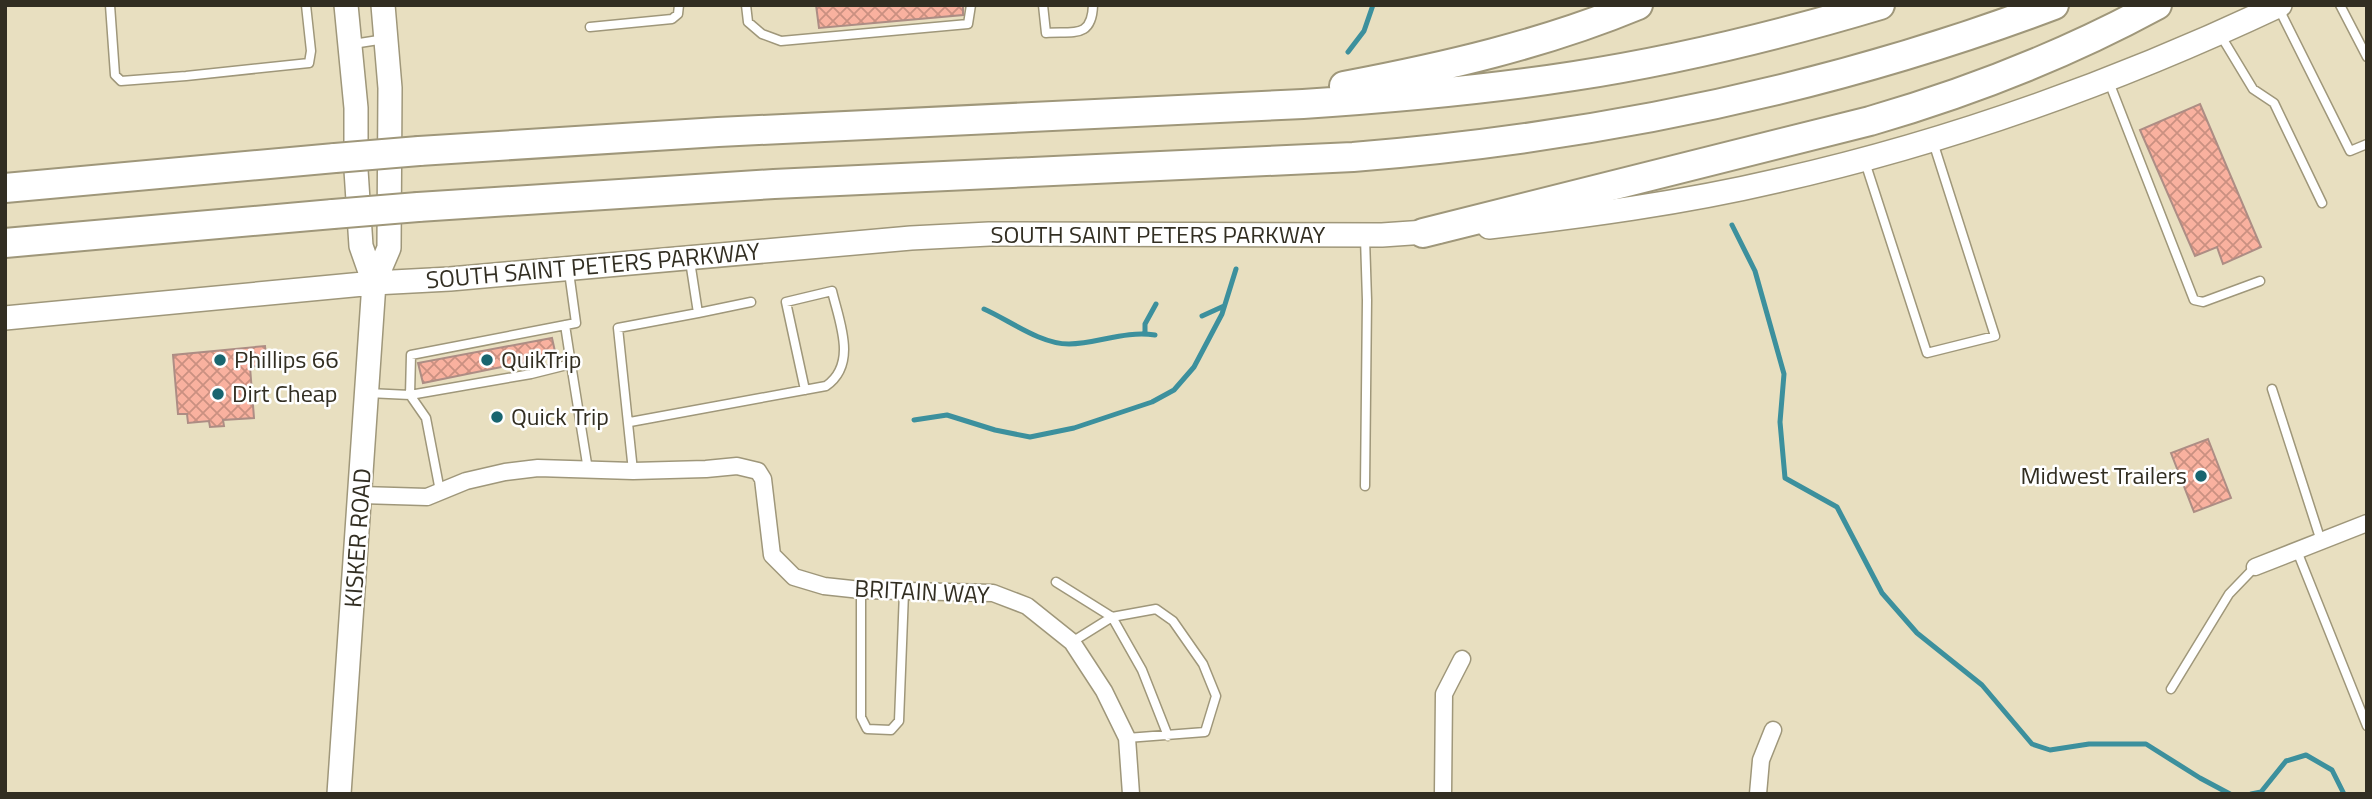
<svg xmlns="http://www.w3.org/2000/svg" width="2372" height="799" font-family="'Titillium Web',sans-serif">
  <style>
    .lines { fill: none; stroke-linecap: round; stroke-linejoin: round }
    .stream { stroke: #3c909d; stroke-width: 5 }
    .building { fill: url(#building-cross-hatch); stroke: #ad8d84; stroke-width: 2 }
    .service-casing { stroke: #9f977a; stroke-width: 11 }
    .minor-casing { stroke: #9f977a; stroke-width: 19 }
    .secondary-casing { stroke: #9f977a; stroke-width: 26 }
    .motorway-casing { stroke: #9f977a; stroke-width: 32 }
    .service { stroke: #fff; stroke-width: 8 }
    .minor { stroke: #fff; stroke-width: 16 }
    .secondary { stroke: #fff; stroke-width: 23 }
    .motorway { stroke: #fff; stroke-width: 28 }
    .motorway-bridge-casing { stroke: #9f977a; stroke-width: 32; stroke-linecap: butt }
    .motorway-bridge { stroke: #fff; stroke-width: 28 }
    .poi-dot { fill: #19656f; stroke: #fff; stroke-width: 2.5 }
    .labels { text-anchor: middle; stroke-width: 5; stroke-linejoin: round; paint-order: stroke }
    .street-label { font-size: 24px; fill: #322e22; stroke: #fff }
    .poi-label { font-size: 24px; fill: #322e22; stroke: #fff; text-anchor: start }
  </style>
  <defs>
    <pattern id="building-cross-hatch" width="8" height="8" patternUnits="userSpaceOnUse" patternTransform="scale(1.75)"><rect width="8" height="8" fill="#f9b19f"/><path d="M0 0l8 8M0 8l8-8" fill="none" stroke="#ca9081"/></pattern>
  </defs>
  <rect width="100%" height="100%" fill="#e8dfc0"/>
  <g class="lines">
    <path class="stream" d="M 1348,52 L 1364,31 L 1373,5
      M 1732,225 L 1755,271 L 1784,374 L 1780,422 L 1785,478 L 1837,507 L 1882,593 L 1917,633 L 1982,685 L 2032,744 L 2050,750 L 2089,744 L 2146,744 L 2200,778 L 2230,794
      M 984,309 C 1009,320 1040,344 1069,344 C 1097,344 1125,330 1155,335
      M 1202,316 L 1224,306
      M 1145,333 L 1145,324 L 1156,304
      M 914,420 L 947,415 L 995,430 L 1030,437 L 1074,428 L 1152,402 L 1174,390 L 1194,367 L 1222,314 L 1236,269
      M 2251,794 L 2261,792 L 2286,761 L 2306,755 L 2332,770 L 2344,794"/>
  </g>
  <path class="building" d="M 816,5 L 963,5 L 963,15 L 819,28 Z
    M 2200,104 L 2261,247 L 2223,264 L 2217,247 L 2195,256 L 2140,130 Z
    M 552,338 L 556,356 L 423,383 L 418,363 Z
    M 265,346 L 267,365 L 250,367 L 254,418 L 223,420 L 224,426 L 210,427 L 209,421 L 188,423 L 187,414 L 178,414 L 173,355 Z
    M 2208,439 L 2231,498 L 2194,512 L 2171,453 Z"/>
  <g class="lines">
    <g class="service-casing">
      <path id="service" d="M 110,5 L 115,75 L 121,81 L 186,76 L 309,63 L 311,51 L 306,5
        M 746,5 L 748,22 L 762,34 L 781,41 L 968,24 L 971,5
        M 1043,5 L 1046,33 C 1073,31 1092,39 1093,5
        M 2340,5 L 2367,57
        M 2279,9 L 2350,151 L 2367,144
        M 590,27 L 672,19 L 678,14 L 679,5
        M 2221,36 L 2253,89 L 2274,103 L 2322,203
        M 353,44 L 385,39
        M 2109,82 L 2194,300 L 2203,302 L 2260,281
        M 1865,162 L 1927,353 L 1995,336 L 1933,142
        M 698,313 L 751,302
        M 571,364 L 588,470
        M 2272,389 L 2321,541
        M 368,393 L 410,395 L 531,374 L 571,364 L 565,325
        M 630,422 L 826,386 C 858,364 839,321 832,291 L 786,302 L 805,390
        M 633,471 L 618,328 L 698,313 L 690,261
        M 1365,486 L 1367,300 L 1365,238
        M 440,491 L 426,418 L 410,395 L 411,355 L 576,323 L 569,272
        M 2297,551 L 2367,726
        M 1056,582 L 1112,617 L 1142,670 L 1168,736
        M 861,590 L 861,717 L 867,729 L 891,730 L 899,721 L 904,592
        M 1072,642 L 1112,617 L 1156,609 L 1173,621 L 1203,664 L 1216,696 L 1205,732 L 1127,738
        M 2171,689 L 2229,594 L 2255,567"/>
    </g>
    <g class="minor-casing">
      <path id="minor" d="M 361,495 L 427,497 L 466,481 L 505,472 L 538,468 L 633,471 L 706,469 L 737,466 L 758,471 L 763,479 L 772,555 L 794,577 L 824,586 L 861,590 L 993,593 L 1027,606 L 1072,642 L 1104,691 L 1127,738 L 1131,794
        M 2255,567 L 2367,523
        M 1443,794 L 1444,694 L 1462,659
        M 1758,794 L 1761,760 L 1773,730"/>
    </g>
    <g class="secondary-casing">
      <path id="secondary" d="M 346,5 L 356,108 L 356,170 L 361,246 L 374,283
        M 1489,227 C 1585,216 1682,203 1776,181 C 1950,142 2119,81 2280,5
        M 5,318 L 374,283 L 450,279 L 911,238 L 989,234 L 1382,235 L 1440,231
        M 339,794 L 374,283 L 389,248 L 390,88 L 383,5"/>
    </g>
    <g class="motorway-casing">
      <path id="motorway" d="M 1344,86 C 1444,67 1544,44 1638,5
        M 419,151 L 718,132 L 1303,104 C 1394,98 1484,90 1574,76 C 1677,60 1780,35 1880,5
        M 5,188 L 335,158
        M 418,207 L 774,184 L 1353,157 C 1592,138 1828,90 2054,5
        M 1423,233 L 1870,121 C 1970,92 2065,55 2157,5
        M 5,243 L 333,214"/>
    </g>
    <use href="#service" class="service"/>
    <use href="#minor" class="minor"/>
    <use href="#secondary" class="secondary"/>
    <use href="#motorway" class="motorway"/>
    <g class="motorway-bridge-casing">
      <path id="motorway-bridge" d="M 335,158 L 419,151
        M 333,214 L 418,207"/>
    </g>
    <use href="#motorway-bridge" class="motorway-bridge"/>
  </g>
  <g class="poi-dot">
    <circle cx="220" cy="360" r="7"/>
    <circle cx="487" cy="360" r="7"/>
    <circle cx="218" cy="394" r="7"/>
    <circle cx="497" cy="417" r="7"/>
    <circle cx="2201" cy="476" r="7"/>
  </g>
  <g class="labels">
    <g class="street-label">
      <text x="1158" y="243">SOUTH SAINT PETERS PARKWAY</text>
      <text transform="translate(593 266) rotate(-5)" y="8">SOUTH SAINT PETERS PARKWAY</text>
      <text transform="translate(358 538) rotate(-86)" y="8">KISKER ROAD</text>
      <text transform="translate(922 592) rotate(3)" y="8">BRITAIN WAY</text>
    </g>
    <g class="poi-label">
      <text x="234" y="368">Phillips 66</text>
      <text x="501" y="368">QuikTrip</text>
      <text x="232" y="402">Dirt Cheap</text>
      <text x="511" y="425">Quick Trip</text>
      <text x="2187" y="484" text-anchor="end">Midwest Trailers</text>
    </g>
  </g>
  <rect width="2372" height="799" fill="none" stroke="#322e22" stroke-width="14"/>
</svg>
